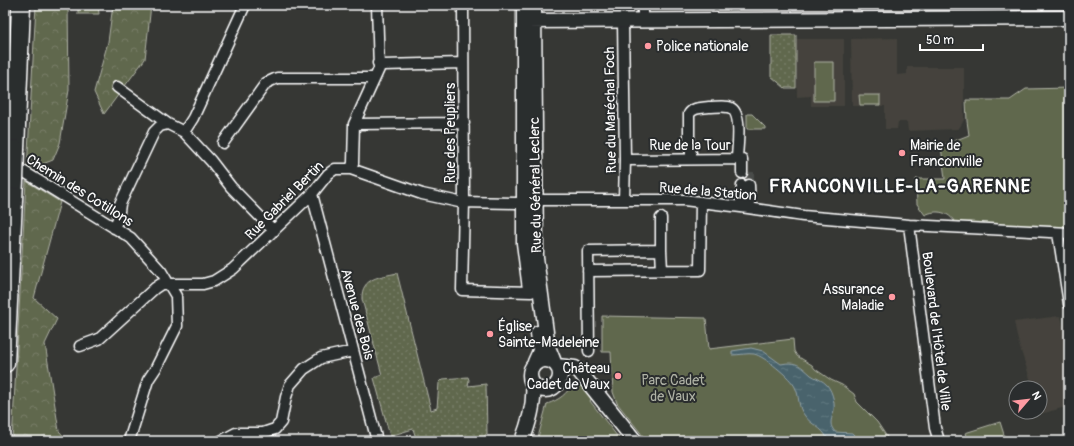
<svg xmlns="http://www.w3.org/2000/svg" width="1074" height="446" font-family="Pangolin,sans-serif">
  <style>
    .built { fill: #44433c }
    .grass { fill: url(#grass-dots); stroke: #b0b3a6 }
    .forest { fill: url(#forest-crowns); stroke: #b0b3a6 }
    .park { fill: #60674d; stroke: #b0b3a6 }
    .water { fill: url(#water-ripples); stroke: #91a1a7 }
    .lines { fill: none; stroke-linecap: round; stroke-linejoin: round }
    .street-tunnel { stroke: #4a4b48; stroke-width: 10; stroke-dasharray: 10 5; stroke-linecap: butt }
    .street-casing { stroke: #fff; stroke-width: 13 }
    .secondary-casing { stroke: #fff; stroke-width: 17 }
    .highway-casing { stroke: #fff; stroke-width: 21 }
    .street { stroke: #2a2d2e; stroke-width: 10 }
    .secondary { stroke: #2a2d2e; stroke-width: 14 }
    .highway { stroke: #2a2d2e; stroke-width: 18 }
    .highway-bridge-casing { stroke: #fff; stroke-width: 21; stroke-linecap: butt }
    .highway-bridge { stroke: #2a2d2e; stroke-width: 18 }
    .poi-dot { fill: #ff9aa2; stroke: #2a2d2e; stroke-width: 1.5 }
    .labels { text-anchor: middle; stroke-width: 4; stroke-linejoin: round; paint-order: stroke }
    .poi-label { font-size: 14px; fill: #fff; stroke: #2a2d2e; text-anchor: start }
    .street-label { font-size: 14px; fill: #fff; stroke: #2a2d2e }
    .park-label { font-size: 14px; fill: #b0b3a6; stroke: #2a2d2e }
    .district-label { font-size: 18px; font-weight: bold; letter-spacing: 1px; fill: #fff; stroke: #2a2d2e }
  </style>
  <defs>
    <pattern id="grass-dots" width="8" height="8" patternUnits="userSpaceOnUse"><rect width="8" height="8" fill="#60674d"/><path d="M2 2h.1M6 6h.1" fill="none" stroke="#787e68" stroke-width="1.8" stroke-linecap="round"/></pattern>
    <pattern id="forest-crowns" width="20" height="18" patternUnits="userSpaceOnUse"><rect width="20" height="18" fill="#60674d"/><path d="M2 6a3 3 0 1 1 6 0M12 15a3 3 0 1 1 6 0" fill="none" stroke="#787e68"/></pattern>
    <pattern id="water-ripples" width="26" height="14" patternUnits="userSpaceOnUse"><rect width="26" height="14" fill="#48636c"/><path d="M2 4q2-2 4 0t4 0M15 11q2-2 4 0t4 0" fill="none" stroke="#637a82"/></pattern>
  </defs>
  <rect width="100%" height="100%" fill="#363734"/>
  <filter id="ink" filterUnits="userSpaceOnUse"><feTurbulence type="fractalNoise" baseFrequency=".025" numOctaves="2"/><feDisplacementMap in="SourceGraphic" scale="8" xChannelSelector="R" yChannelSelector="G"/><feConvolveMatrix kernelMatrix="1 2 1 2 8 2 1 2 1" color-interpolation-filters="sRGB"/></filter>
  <g filter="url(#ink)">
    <path class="built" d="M 897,38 L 897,75 L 907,74 L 907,67 L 964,67 L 964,120 L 960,127 L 957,129 L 908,131 L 907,122 L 898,122 L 897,129 L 885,129 L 885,106 L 852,106 L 851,39 Z
      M 796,39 L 844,39 L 844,106 L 811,106 L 811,96 L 797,97 Z
      M 1059,316 L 1061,317 L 1069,346 L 1069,358 L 1065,359 L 1069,372 L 1069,406 L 1041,414 L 1040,410 L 1040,388 L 1033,388 L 1019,345 L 1014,322 Z"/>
    <path class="grass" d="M 771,35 L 796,35 L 796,88 L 785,88 L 771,76 Z
      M 397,273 L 431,410 L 437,408 L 439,383 L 443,379 L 468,377 L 469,380 L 468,386 L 486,384 L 487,434 L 485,435 L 485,439 L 465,439 L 463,441 L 417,441 L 413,429 L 390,436 L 374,378 L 382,375 L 362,299 C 361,277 381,277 397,273 Z"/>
    <path class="forest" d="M 36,5 L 68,5 L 69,90 L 60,143 L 53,160 L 27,170 Z
      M 113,5 L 151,5 L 145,59 L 104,114 L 94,92 L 108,42 Z
      M 26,181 L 60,202 L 34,298 L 57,319 L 45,344 L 59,431 L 68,441 L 12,441 Z"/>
    <path class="park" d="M 78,5 L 98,5 L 99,14 L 78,14 Z
      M 814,62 L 834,62 L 834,101 L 814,101 Z
      M 1069,88 L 1069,228 L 955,223 C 950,212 936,209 925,215 L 917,204 L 916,179 L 945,179 L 941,146 L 969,135 L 967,121 L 966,100 L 1010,100 L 1026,89 Z
      M 859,95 L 880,95 L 880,105 L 860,105 Z
      M 747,114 L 752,114 L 765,127 L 765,129 L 747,129 Z
      M 602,316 L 706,318 L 709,349 L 793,339 L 794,351 L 797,356 L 812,365 L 815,369 L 831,380 L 842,385 L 854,394 L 857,402 L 877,422 L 887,437 L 888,441 L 647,441 L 617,403 L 613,392 L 611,352 L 602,352 Z
      M 573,383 L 583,386 L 593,396 L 590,401 L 621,441 L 537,441 L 547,404 C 559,400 567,394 573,383 Z
      M 1000,422 L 1006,441 L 968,441 L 965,433 Z"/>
    <path class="water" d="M 751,348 L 763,351 L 781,364 C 796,361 800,365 811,375 C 815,378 823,380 827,385 C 833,392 836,406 833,414 C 832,417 831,420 831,423 C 831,427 833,429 835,432 L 852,433 L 854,435 L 854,441 L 826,441 L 827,438 C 822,427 811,425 805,416 C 797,407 800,396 795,387 C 791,378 764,356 754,354 C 748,353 739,355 732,355 L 732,351 Z"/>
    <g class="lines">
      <path class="street-tunnel" d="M 749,172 L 749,185"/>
      <g class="street-casing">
        <path id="street" d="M 463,5 L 464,202 L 462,290 L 531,292
          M 846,5 L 846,19
          M 623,21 L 625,160 L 624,200
          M 643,21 L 643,5
          M 378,63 L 383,65 L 463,63
          M 117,87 L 168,124 L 184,132 L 211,161 L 231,187 L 274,231
          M 354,124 L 464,123
          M 184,132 L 193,118 L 245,5
          M 223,143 L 266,83 L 277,78 L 374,78
          M 691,159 L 691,153 L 689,144 L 689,114 C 694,107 701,108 709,107 C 715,107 722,106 728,107 C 744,110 737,147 737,159
          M 5,160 L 131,238 L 161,271 L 176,296 L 177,326 L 156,368 L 148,380 L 129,441
          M 625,160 L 742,159 L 742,173
          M 351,169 L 353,163 L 354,124 L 379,69 L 377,5
          M 749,185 L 750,208
          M 312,194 L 377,441
          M 741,207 L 742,185
          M 909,225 L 935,428 L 939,441
          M 114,228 L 118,219 L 120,204 L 154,132 L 160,126 L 168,124
          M 1058,233 L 1069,304
          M 661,250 L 662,270
          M 588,271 L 700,270 L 701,202
          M 80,346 L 99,339 L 155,288 L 161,284 L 203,284 L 214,281 L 233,269 L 312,194 L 328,174 L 335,169 L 351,169 L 422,194 L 459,202 L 517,203 L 535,200 L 684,200 L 741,207 L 803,216 L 909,225 L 1069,233
          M 589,351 L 588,251 L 661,250 L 661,218
          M 221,441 L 236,433 L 263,433 L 275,429 L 281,422 L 286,397 L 290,385 L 304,369 L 321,358 L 353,351"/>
      </g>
      <g class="secondary-casing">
        <path id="secondary" d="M 524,5 L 524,243 L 530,289
          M 534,5 L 536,258 L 548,347 L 554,362
          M 524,21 L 1069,18
          M530 375a15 15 0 1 1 30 0a15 15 0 1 1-30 0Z
          M 535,362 L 540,351 L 538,333
          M 557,366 L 575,368 L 579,371 L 635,441
          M 522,441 C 529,423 535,404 533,385"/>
      </g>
      <g class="highway-casing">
        <path id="highway" d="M 15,149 L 21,5
          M 5,363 L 14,180"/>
      </g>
      <use href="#street" class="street"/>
      <use href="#secondary" class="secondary"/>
      <use href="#highway" class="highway"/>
      <g class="highway-bridge-casing">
        <path id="highway-bridge" d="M 14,180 L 15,149"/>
      </g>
      <use href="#highway-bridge" class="highway-bridge"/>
    </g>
  </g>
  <g class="poi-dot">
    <circle cx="648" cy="46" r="4"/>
    <circle cx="902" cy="153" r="4"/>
    <circle cx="892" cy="297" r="4"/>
    <circle cx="490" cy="334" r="4"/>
    <circle cx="618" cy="376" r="4"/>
  </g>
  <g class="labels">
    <g class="poi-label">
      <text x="656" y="51">Police nationale</text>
      <text x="910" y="150">Mairie de<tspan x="910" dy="16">Franconville</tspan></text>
      <text x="884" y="294" text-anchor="end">Assurance<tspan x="884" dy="16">Maladie</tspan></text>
      <text x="498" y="331">Église<tspan x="498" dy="16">Sainte-Madeleine</tspan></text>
      <text x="610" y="373" text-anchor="end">Château<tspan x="610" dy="16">Cadet de Vaux</tspan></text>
    </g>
    <g class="street-label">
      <text transform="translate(610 110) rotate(-91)" y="5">Rue du Maréchal Foch</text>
      <text transform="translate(450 133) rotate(-90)" y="5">Rue des Peupliers</text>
      <text x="690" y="150">Rue de la Tour</text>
      <text transform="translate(535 185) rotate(-91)" y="5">Rue du Général Leclerc</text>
      <text transform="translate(80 190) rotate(32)" y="5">Chemin des Cotillons</text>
      <text transform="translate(708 191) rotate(5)" y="5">Rue de la Station</text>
      <text transform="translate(284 200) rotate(-45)" y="5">Rue Gabriel Bertin</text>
      <text transform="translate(358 314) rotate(75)" y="5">Avenue des Bois</text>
      <text transform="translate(937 331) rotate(83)" y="5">Boulevard de l'Hôtel de Ville</text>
    </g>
    <g class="park-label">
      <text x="673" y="385">Parc Cadet<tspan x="673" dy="16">de Vaux</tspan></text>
    </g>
    <g class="district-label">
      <text x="900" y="192">FRANCONVILLE-LA-GARENNE</text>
    </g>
  </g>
  <rect width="1074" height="446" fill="none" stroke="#2a2d2e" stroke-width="20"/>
  <rect x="10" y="10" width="1054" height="426" fill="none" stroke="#fff" stroke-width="1.5" filter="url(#ink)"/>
  <g transform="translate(1028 400) rotate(62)"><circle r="19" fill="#2a2d2e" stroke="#7f8182"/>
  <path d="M0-3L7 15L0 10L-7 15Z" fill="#ff9aa2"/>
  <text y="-6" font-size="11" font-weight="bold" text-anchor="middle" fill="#ffffff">N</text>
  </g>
  <path d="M920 44v6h63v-6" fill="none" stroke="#ffffff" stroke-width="2"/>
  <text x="926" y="44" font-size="12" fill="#ffffff" stroke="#2a2d2e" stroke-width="3" paint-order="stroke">50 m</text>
</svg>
